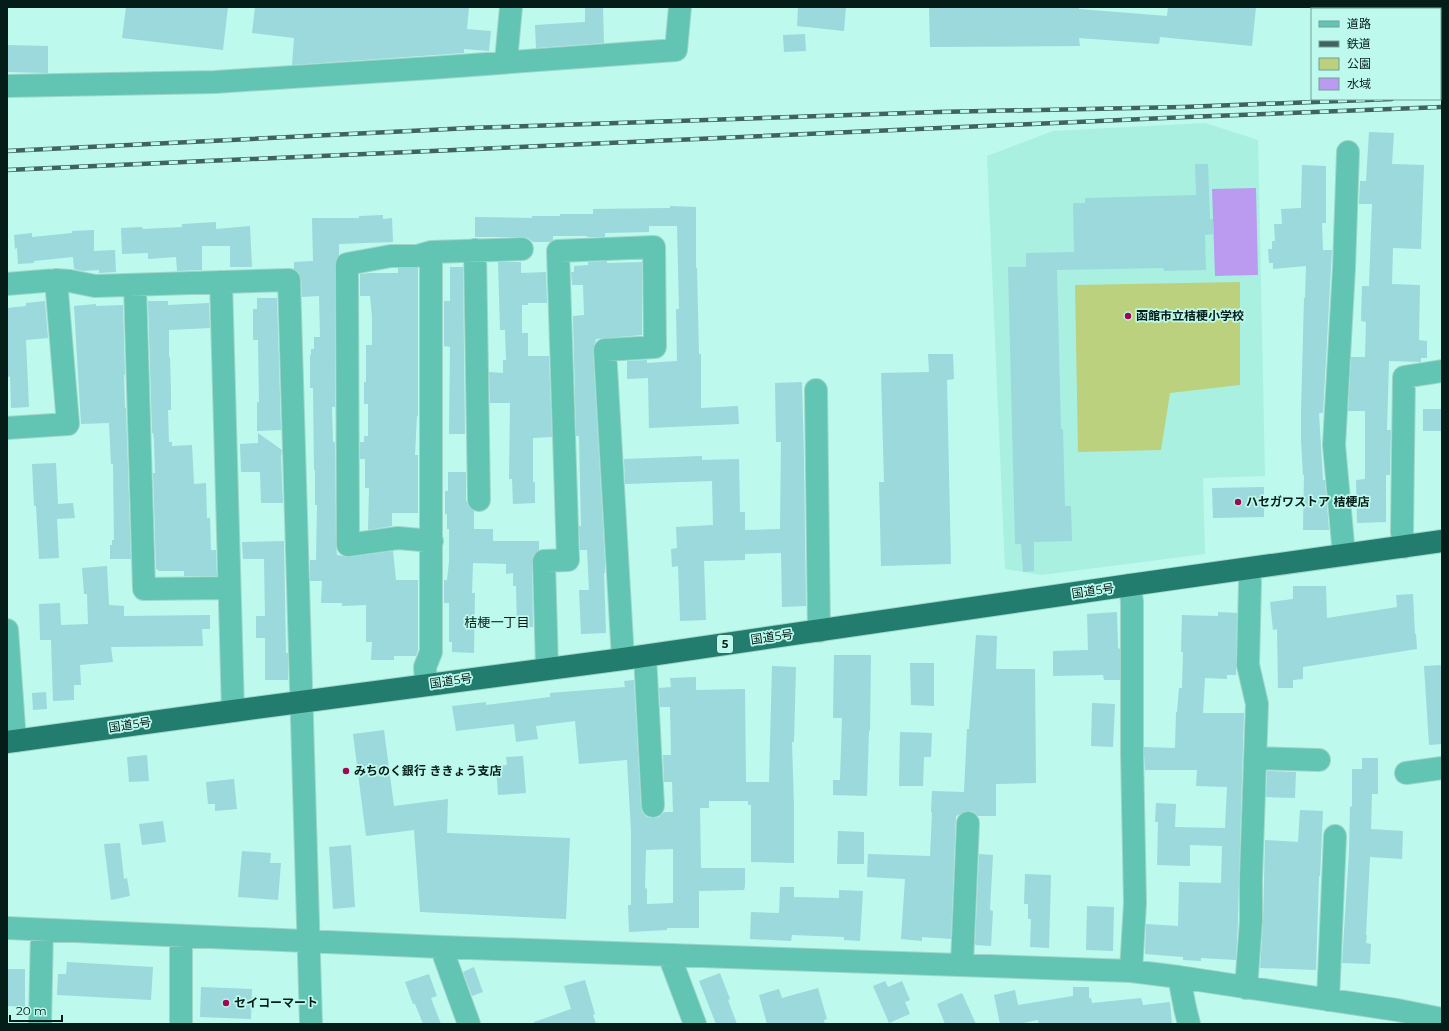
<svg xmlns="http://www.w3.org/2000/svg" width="1449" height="1031" font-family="Montserrat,'Noto Sans JP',sans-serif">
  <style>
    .built { fill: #a9f0e1 }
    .green { fill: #bcd17d }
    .water { fill: #ba9bf0 }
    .building { fill: #9bd9dc; fill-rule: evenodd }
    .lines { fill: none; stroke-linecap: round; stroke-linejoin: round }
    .minor-casing { stroke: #a0d6ca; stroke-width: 24 }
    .highway-casing { stroke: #a0d6ca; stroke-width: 24 }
    .minor { stroke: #62c4b3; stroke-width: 22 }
    .highway { stroke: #227d6f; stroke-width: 22 }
    .rail-casing { stroke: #40645d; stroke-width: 4.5 }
    .rail { stroke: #bdf9ec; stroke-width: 3; stroke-dasharray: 9; stroke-linecap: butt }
    .poi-dot { fill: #9e0952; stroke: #bdf9ec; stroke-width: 1.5 }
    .labels { text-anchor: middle; stroke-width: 3.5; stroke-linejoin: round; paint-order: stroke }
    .shield { fill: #bdf9ec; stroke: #3c5f58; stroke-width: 1 }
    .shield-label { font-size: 11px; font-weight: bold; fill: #051d19 }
    .poi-label { font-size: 12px; font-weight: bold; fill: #051d19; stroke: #bdf9ec; text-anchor: start }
    .street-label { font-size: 12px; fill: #051d19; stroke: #bdf9ec }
    .neighbourhood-label { font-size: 13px; fill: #051d19; stroke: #bdf9ec }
  </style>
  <rect width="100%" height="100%" fill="#bdf9ec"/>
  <path class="built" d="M 1205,123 L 1258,140 L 1265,476 L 1203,478 L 1205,554 L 1041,575 L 1005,569 L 987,156 L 1053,131 Z"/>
  <path class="green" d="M 1240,282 L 1240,385 L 1170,393 L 1161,450 L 1078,452 L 1075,285 Z"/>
  <path class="water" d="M 1256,188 L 1258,275 L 1215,276 L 1212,189 Z"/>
  <path class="building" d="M 126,7 L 228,7 L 223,50 L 122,38 Z
    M 255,7 L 469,7 L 467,29 L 491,31 L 489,51 L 464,49 L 464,53 L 292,65 L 294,38 L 252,33 Z
    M 585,7 L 603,7 L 604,43 L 536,48 L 535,25 L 585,22 Z
    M 798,7 L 846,7 L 844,31 L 797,26 Z
    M 929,7 L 1079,7 L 1079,9 L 1167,16 L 1168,7 L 1256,7 L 1252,46 L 1160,37 L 1159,44 L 1079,38 L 1080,46 L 930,47 Z
    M 805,34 L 806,51 L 784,52 L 783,35 Z
    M 7,45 L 48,46 L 48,73 L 7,72 Z
    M 1369,132 L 1394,133 L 1392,164 L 1424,165 L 1421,249 L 1393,248 L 1392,284 L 1420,285 L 1419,340 L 1427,341 L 1427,358 L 1421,358 L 1421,362 L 1389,361 L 1387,430 L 1391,430 L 1390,475 L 1386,475 L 1386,522 L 1357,523 L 1356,480 L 1365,479 L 1365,411 L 1348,411 L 1351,357 L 1365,357 L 1366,322 L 1361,321 L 1362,286 L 1369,286 L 1372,204 L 1359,204 L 1360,181 L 1366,181 Z
    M 1195,164 L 1208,164 L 1210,219 L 1213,219 L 1214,234 L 1205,235 L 1206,270 L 1164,271 L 1163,268 L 1057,270 L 1061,429 L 1063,429 L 1065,506 L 1071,506 L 1072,541 L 1034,542 L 1034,571 L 1023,572 L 1021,544 L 1015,544 L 1008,267 L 1026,267 L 1026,253 L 1074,252 L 1073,203 L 1085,203 L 1085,198 L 1196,195 Z
    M 1302,165 L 1326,166 L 1326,223 L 1322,223 L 1323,250 L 1332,250 L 1323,413 L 1319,413 L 1323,480 L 1325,480 L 1329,530 L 1303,530 L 1304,475 L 1303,475 L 1301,440 L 1301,412 L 1304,298 L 1305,298 L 1306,266 L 1273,269 L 1273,263 L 1269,263 L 1268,249 L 1272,249 L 1272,241 L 1275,241 L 1274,224 L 1282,224 L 1281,209 L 1301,208 Z
    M 670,206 L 696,207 L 696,268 L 697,268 L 699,354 L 701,354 L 701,408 L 738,406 L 739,424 L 649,428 L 648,378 L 627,379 L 627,361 L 647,360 L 647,363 L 677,361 L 676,309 L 679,309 L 677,226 L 649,226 L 649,232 L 605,233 L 605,237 L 587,237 L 587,236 L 553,236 L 553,240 L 550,242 L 533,242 L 528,238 L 522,237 L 475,237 L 475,217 L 532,218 L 532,216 L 560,216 L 560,214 L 593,214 L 593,209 L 670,208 Z
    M 383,215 L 383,219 L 392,218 L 393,242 L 339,244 L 339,255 L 336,259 L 335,264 L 335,407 L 332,407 L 333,442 L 335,442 L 336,545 L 337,555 L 350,557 L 393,551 L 396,580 L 418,580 L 418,650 L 416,656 L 394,656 L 394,660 L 371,660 L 372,642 L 366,642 L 366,605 L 342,606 L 342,603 L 321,603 L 322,581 L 310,581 L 310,560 L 316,560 L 317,505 L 315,505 L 315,470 L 314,470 L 313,388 L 310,388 L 310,355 L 311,355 L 311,349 L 314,349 L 314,337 L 320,337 L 319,296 L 302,297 L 301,279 L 299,273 L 294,269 L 294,262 L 313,261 L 312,218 L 359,218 L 359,216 Z
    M 216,222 L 216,229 L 250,226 L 252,267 L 230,267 L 230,246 L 202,246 L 202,270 L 177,271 L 176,257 L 148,259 L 148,253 L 122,254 L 121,228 L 142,227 L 143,229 L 182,227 L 182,224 Z
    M 94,230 L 94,251 L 115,250 L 116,272 L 99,273 L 99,270 L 83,271 L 74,269 L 73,257 L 34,261 L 34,263 L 18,264 L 17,248 L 15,249 L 14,235 L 32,233 L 32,237 L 72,233 L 72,231 Z
    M 607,261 L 607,263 L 642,262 L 642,335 L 596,339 L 593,350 L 605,561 L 605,573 L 604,573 L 606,633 L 581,634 L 579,590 L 589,590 L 587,550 L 580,550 L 579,526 L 581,526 L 579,436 L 576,436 L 573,316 L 584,315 L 583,285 L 572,285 L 571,272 L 574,272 L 574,266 L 588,265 L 588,262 Z
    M 498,262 L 521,262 L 521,273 L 546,272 L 547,303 L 528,303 L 528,305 L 522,305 L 522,333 L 528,333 L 528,356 L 549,356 L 552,437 L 533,438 L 533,482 L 535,482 L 535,503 L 513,504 L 512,479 L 509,479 L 510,403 L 490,403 L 489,372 L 503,373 L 503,360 L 506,360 L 505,330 L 500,330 Z
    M 450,267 L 463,267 L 465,434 L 449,434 L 450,347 L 444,346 L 444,301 L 450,301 Z
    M 398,268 L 418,268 L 418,416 L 417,416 L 415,455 L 418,455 L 418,513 L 392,513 L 392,526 L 368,530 L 369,488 L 365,488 L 365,459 L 360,459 L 360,442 L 364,442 L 364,436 L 368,436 L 368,404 L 364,404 L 364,382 L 366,382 L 366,345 L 372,345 L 372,317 L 370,296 L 360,296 L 360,274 L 370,273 L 398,273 Z
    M 257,298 L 277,298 L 281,430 L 257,431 L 257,402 L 259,402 L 258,340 L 253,340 L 253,309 L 257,309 Z
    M 45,301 L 48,338 L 26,340 L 29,407 L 11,408 L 10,376 L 8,377 L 7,363 L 7,308 L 26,306 L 26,303 Z
    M 148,301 L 168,301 L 168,305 L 209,303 L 210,328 L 169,330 L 169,357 L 170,357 L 171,392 L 171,410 L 168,410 L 169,442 L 172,442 L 172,446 L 192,445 L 194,484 L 206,483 L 207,518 L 210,518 L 211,550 L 216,550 L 217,576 L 184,576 L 184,571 L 159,571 L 156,569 L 153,473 L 155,473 L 154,440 L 153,433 L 152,433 Z
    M 96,304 L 96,306 L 123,305 L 125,375 L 124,375 L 125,408 L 126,408 L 131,559 L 110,559 L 110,545 L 112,545 L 112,540 L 114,540 L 113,464 L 111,464 L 109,423 L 81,424 L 74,306 Z
    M 928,354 L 953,354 L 954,379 L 947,380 L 951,564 L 881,566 L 879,482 L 884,482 L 881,373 L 929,372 Z
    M 802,382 L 804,458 L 806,606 L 782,607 L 781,553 L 745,554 L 745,560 L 704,561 L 706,620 L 680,621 L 678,566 L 672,567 L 671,549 L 677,548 L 676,527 L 713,525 L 712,481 L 625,484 L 624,459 L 702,456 L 702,460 L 739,459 L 740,512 L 745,512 L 745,530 L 780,529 L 781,442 L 776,442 L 775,383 Z
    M 1423,409 L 1442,409 L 1442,431 L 1423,431 Z
    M 258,433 L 282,450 L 281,457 L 283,503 L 261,503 L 260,472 L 241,472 L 240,444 L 258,443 Z
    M 56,463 L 58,504 L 73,503 L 75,518 L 57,519 L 59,558 L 39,559 L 36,506 L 34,506 L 32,464 Z
    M 448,472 L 466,472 L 466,500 L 469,507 L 474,511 L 474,529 L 493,529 L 493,541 L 539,541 L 539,550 L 533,555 L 532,561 L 533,627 L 517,627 L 516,586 L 513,586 L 513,573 L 506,574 L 506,564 L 473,563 L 472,593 L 475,593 L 474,653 L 452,652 L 452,642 L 449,642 L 449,603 L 444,603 L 444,580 L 447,580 L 449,562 L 449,529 L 447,529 L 447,514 L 445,514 L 445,491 L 448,491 Z
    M 1264,487 L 1264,517 L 1213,518 L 1212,488 Z
    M 284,541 L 286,653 L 288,653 L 288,680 L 265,680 L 265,638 L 256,638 L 256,616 L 265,616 L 264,559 L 243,559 L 242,542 Z
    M 107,566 L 109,605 L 124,606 L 124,616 L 210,615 L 210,629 L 202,629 L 203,646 L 111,647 L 113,662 L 80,665 L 81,685 L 74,685 L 74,700 L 53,701 L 51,640 L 40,640 L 39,604 L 60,603 L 61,625 L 88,624 L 87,594 L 84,594 L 82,568 Z
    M 1293,586 L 1326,586 L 1327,618 L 1397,607 L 1396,595 L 1413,594 L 1415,634 L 1416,634 L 1417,649 L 1303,667 L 1303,679 L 1293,680 L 1293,688 L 1278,688 L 1277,629 L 1273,630 L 1270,602 L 1293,599 Z
    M 1117,612 L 1118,648 L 1120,649 L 1120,680 L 1104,680 L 1103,675 L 1053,676 L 1053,651 L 1088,650 L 1087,614 Z
    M 1218,612 L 1237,613 L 1236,675 L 1227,675 L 1227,679 L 1205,678 L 1203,713 L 1244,713 L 1239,878 L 1238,921 L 1236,960 L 1201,958 L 1201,961 L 1183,960 L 1183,957 L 1145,954 L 1146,924 L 1178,926 L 1179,882 L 1221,883 L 1222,846 L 1190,845 L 1190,866 L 1157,865 L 1158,822 L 1155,822 L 1156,803 L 1176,804 L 1175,827 L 1225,828 L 1227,787 L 1196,786 L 1197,770 L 1145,770 L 1144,754 L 1144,747 L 1175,748 L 1176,712 L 1177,712 L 1179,688 L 1182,688 L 1183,652 L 1181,652 L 1182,615 L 1218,616 Z
    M 976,635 L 997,636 L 996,669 L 1035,669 L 1036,783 L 996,784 L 996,816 L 978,816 L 974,812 L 968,811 L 956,816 L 951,939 L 922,937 L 922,941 L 901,939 L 905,879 L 867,877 L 868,854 L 930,856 L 932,813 L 931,812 L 932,791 L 964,792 L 967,729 L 969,729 Z
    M 834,655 L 871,655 L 870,731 L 869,731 L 867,796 L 833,795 L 833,780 L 840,780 L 842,718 L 833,718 Z
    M 910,663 L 934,663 L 934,706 L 911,705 Z
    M 1442,665 L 1442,744 L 1429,745 L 1424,666 Z
    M 772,666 L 796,667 L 794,742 L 792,742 L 794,807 L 794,863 L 751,862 L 751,805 L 748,805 L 748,801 L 709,801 L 709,808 L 700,808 L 701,868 L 745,868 L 745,886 L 744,890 L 699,891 L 699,928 L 667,928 L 667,930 L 629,932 L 628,905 L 631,905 L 631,831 L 627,760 L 579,764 L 575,721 L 536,726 L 538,739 L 516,742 L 514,724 L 456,731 L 452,706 L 486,702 L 486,705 L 550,697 L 550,693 L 625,687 L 624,681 L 634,680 L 641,807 L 642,812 L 647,817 L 654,818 L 659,817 L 664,812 L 673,812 L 672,782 L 664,782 L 663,755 L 671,755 L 670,707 L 660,707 L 659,688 L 671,687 L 670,678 L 696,677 L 696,690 L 745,689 L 746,782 L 769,782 ZM 673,849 L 673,903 L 647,904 L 647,888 L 645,889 L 646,850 Z
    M 46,692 L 47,709 L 33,710 L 32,693 Z
    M 1092,703 L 1115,704 L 1113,747 L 1091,746 Z
    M 384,730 L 394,806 L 448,799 L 447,833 L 570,838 L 566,919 L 420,912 L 414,830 L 366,836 L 353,734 Z
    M 900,732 L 932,733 L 931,757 L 924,757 L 923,786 L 899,786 Z
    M 147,755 L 149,781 L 129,782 L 127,757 Z
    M 523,756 L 526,793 L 498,795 L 496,766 L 507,765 L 506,757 Z
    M 1362,758 L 1378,758 L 1378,794 L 1372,794 L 1371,829 L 1403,831 L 1402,859 L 1370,857 L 1366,935 L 1367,935 L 1366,943 L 1371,944 L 1370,964 L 1342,963 L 1349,852 L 1350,806 L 1352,807 L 1352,769 L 1362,769 Z
    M 1267,771 L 1296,772 L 1295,798 L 1266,797 Z
    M 234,779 L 237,809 L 215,811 L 215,804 L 208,804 L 206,782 Z
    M 1300,810 L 1323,811 L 1320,876 L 1319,876 L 1316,970 L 1260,968 L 1263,922 L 1265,840 L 1298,842 Z
    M 163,821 L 166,842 L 142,845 L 139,824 Z
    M 838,831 L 864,832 L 864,864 L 837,864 Z
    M 120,843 L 124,879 L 127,878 L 130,896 L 111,900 L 104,844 Z
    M 351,845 L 355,907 L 333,909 L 329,847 Z
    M 242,851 L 271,853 L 270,863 L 281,863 L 278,900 L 238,897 Z
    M 979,854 L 993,855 L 990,910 L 993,911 L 991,946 L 976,945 L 975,944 Z
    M 1025,874 L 1051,875 L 1049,948 L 1030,947 L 1031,919 L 1028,919 L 1028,904 L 1024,904 Z
    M 780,887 L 794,887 L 794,897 L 839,898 L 839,890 L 863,891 L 860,941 L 844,940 L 844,937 L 792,935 L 791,941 L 750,939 L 751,912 L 779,913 Z
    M 1087,906 L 1114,907 L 1113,951 L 1086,950 Z
    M 67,962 L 153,967 L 151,1000 L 57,995 L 58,974 L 66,974 Z
    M 474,967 L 483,992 L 472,996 L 463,972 Z
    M 7,969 L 25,969 L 25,1007 L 7,1006 Z
    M 720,973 L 730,999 L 728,1000 L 737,1024 L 716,1024 L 699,981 Z
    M 429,974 L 437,996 L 431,998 L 441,1024 L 423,1024 L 415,1004 L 413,1004 L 405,982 Z
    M 585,980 L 595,1014 L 593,1015 L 596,1024 L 534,1024 L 534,1022 L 571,1009 L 564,986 Z
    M 885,981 L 888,987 L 902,981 L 910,1000 L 905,1002 L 910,1014 L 889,1023 L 873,986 Z
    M 201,987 L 252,989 L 251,1019 L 200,1017 Z
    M 1073,987 L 1089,987 L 1089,998 L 1091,998 L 1092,1003 L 1141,998 L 1143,1005 L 1170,1002 L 1172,1024 L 1039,1024 L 1038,1020 L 1018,1024 L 1000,1024 L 994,995 L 1015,990 L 1018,1005 L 1073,996 Z
    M 818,988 L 827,1019 L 824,1020 L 825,1024 L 767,1024 L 759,995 L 779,989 L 782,998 Z
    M 962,993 L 976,1024 L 945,1024 L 937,1004 Z"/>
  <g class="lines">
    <g class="minor-casing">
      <path id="minor" d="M 506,61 L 511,7
        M 7,86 L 215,82 L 431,68 L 676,50 L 680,7
        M 475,250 L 479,500
        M 221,282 L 233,711
        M 7,284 L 56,280 L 70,281 L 95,286 L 289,280 L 311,1024
        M 135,286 L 144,589 L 229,588
        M 816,390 L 819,631
        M 7,428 L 68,424 L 56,280
        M 432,541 L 398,538 L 348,545 L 347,264 L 391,256 L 417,256 L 431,252 L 522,249
        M 1404,547 L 1402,532 L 1404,377 L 1442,371
        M 1344,555 L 1334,445 L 1344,268 L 1348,152
        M 1130,585 L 1132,602 L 1132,754 L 1135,903 L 1131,971
        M 7,630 L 15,741
        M 645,656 L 653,806
        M 547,668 L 544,561 L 568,560 L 558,251 L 654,247 L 655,347 L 605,350 L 623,659
        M 426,685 L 425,667 L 431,652 L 431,252
        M 1255,758 L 1319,760
        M 1406,773 L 1442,768
        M 7,928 L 441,947 L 1131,971 L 1179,977 L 1397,1010 L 1442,1019
        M 441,947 L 469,1024
        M 669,955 L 695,1024
        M 962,964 L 968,823
        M 1179,977 L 1185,1008 L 1189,1024
        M 1246,988 L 1251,921 L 1251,878 L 1257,704 L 1248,665 L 1250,583 L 1249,569
        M 1328,1000 L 1335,836
        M 40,1024 L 42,930
        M 181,1024 L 181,936"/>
    </g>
    <g class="highway-casing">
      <path id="highway" d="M 7,742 L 233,711 L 623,659 L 1130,585 L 1442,541"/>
    </g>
    <use href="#minor" class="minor"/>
    <use href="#highway" class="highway"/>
    <g class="rail-casing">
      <path id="rail" d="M 1440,97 L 1442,97
        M 7,151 L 470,128 L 938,112 L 1184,107 L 1392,99
        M 7,170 L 1187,117 L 1442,107"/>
    </g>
    <use href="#rail" class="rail"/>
  </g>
  <g class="poi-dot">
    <circle cx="1128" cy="316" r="4"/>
    <circle cx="1238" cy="502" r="4"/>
    <circle cx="346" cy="771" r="4"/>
    <circle cx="226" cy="1003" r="4"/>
  </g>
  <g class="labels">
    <rect class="shield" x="717" y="635" width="16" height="18" rx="3"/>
    <g class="shield-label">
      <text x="725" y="648">5</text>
    </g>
    <g class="poi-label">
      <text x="1136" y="320">函館市立桔梗小学校</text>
      <text x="1246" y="506">ハセガワストア 桔梗店</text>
      <text x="354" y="775">みちのく銀行 ききょう支店</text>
      <text x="234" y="1007">セイコーマート</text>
    </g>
    <g class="street-label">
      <text transform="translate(1093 591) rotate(-8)" y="4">国道5号</text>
      <text transform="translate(772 637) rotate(-8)" y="4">国道5号</text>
      <text transform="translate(451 681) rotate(-8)" y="4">国道5号</text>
      <text transform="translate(130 725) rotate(-8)" y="4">国道5号</text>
    </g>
    <g class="neighbourhood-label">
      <text x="497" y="627">桔梗一丁目</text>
    </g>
  </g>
  <rect width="1449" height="1031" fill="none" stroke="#051d19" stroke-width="16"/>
  <rect x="1311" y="8" width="130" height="92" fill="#bdf9ec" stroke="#73a198"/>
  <rect x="1319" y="21" width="20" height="6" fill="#62c4b3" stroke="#73a198"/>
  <text x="1347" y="28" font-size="12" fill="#051d19">道路</text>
  <rect x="1319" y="41" width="20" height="6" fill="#40645d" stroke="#73a198"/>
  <text x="1347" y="48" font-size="12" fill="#051d19">鉄道</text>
  <rect x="1319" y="58" width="20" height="12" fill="#bcd17d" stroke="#73a198"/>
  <text x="1347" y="68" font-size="12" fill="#051d19">公園</text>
  <rect x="1319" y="78" width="20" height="12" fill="#ba9bf0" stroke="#73a198"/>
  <text x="1347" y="88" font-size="12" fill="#051d19">水域</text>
  <path d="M10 1015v6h52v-6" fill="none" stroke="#051d19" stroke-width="2"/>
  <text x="16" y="1015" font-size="12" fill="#051d19" stroke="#bdf9ec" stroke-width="3" paint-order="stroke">20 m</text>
</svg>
